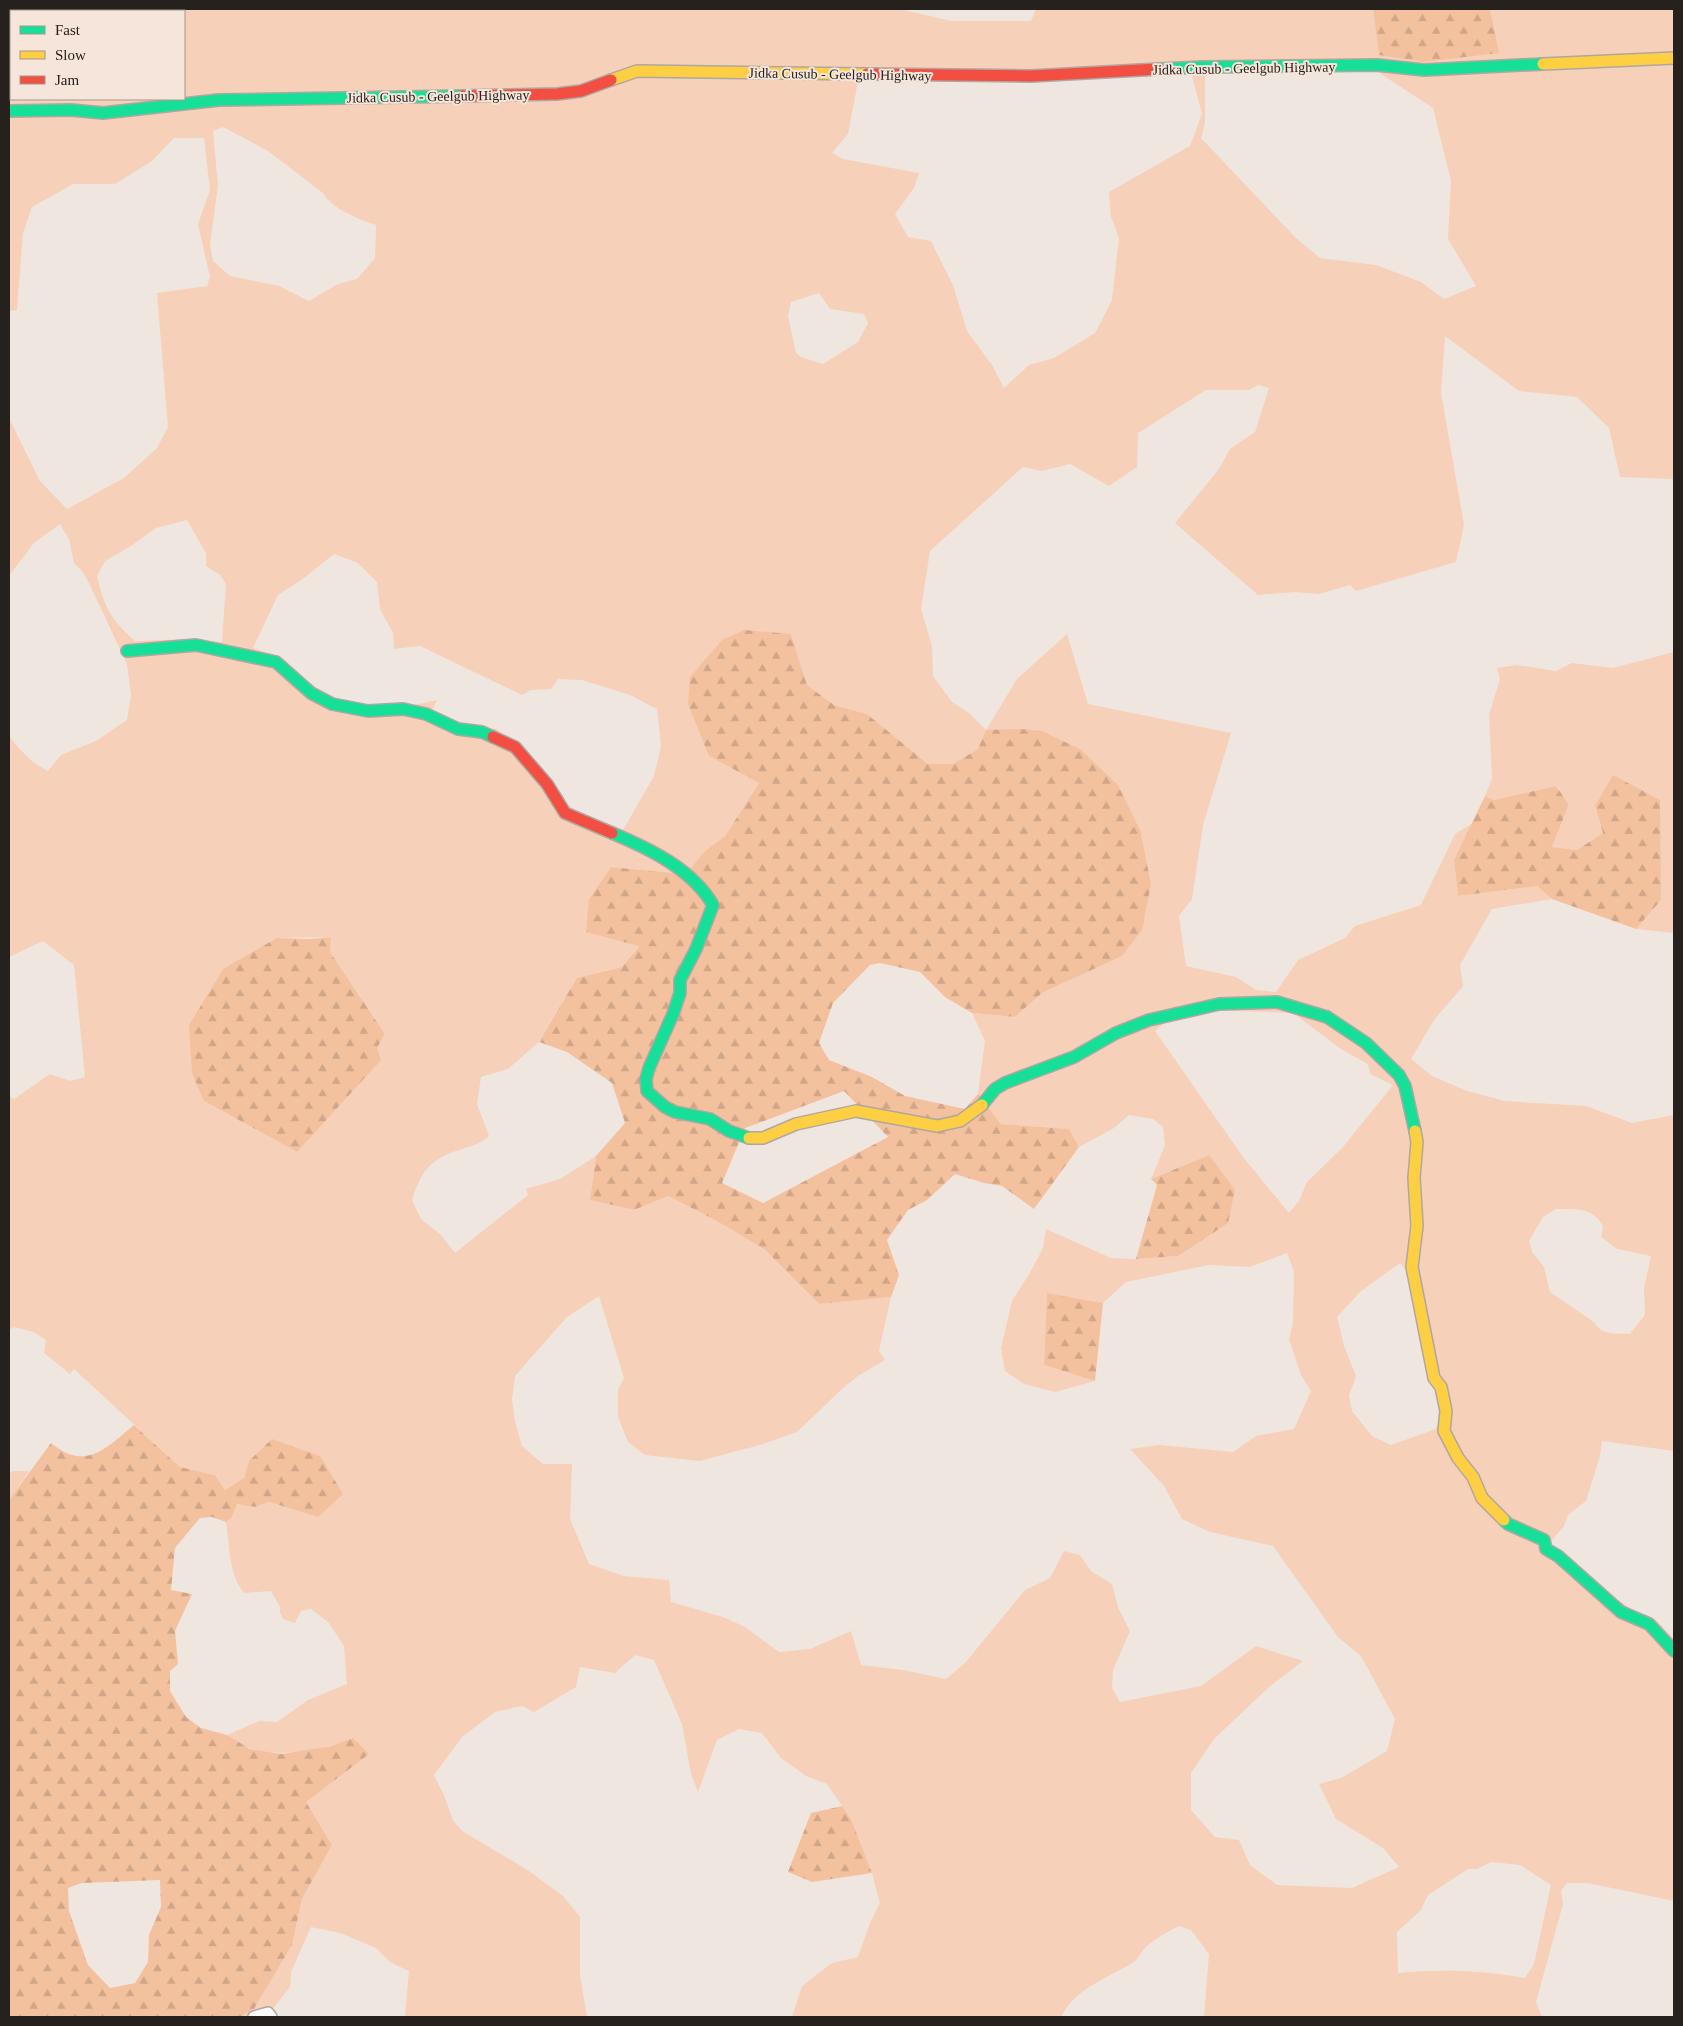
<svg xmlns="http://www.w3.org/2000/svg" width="1683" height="2026" font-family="'Times New Roman',serif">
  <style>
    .green { fill: #f6d0b8; fill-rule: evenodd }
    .forest { fill: url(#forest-firs); fill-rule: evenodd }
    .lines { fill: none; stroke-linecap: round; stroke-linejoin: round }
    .street-casing { stroke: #aea7a2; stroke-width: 14 }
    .fast-casing { stroke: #aea7a2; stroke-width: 14 }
    .slow-casing { stroke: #aea7a2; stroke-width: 14 }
    .jam-casing { stroke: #aea7a2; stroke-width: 14 }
    .street { stroke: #fdfbfa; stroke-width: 11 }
    .fast { stroke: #16e098; stroke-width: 11 }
    .slow { stroke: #ffcf43; stroke-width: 11 }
    .jam { stroke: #f24e42; stroke-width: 11 }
    .labels { text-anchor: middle; stroke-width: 4; stroke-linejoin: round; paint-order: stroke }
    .street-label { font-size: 14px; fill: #27211d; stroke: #f6e5da }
  </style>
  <defs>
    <pattern id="forest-firs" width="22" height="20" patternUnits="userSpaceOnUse" patternTransform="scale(1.25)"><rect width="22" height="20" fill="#f4c19f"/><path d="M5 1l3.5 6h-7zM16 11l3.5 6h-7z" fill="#d1a688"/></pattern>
  </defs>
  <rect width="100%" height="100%" fill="#f0e6e0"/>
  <path class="green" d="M 9,9 L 900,9 L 951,21 L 1031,21 L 1036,9 L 1373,9 L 1379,54 L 1498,53 L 1490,9 L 1674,9 L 1674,479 L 1620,477 L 1609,428 L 1577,397 L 1519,391 L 1445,336 L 1441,392 L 1464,525 L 1456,562 L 1356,591 L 1350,585 L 1319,594 L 1295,592 L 1258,595 L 1175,523 L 1219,469 L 1230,449 L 1255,432 L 1269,388 L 1258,385 L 1249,390 L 1206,390 L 1138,433 L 1137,467 L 1109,486 L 1070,464 L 1042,471 L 1023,467 L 930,551 L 921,609 L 932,646 L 933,676 L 952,702 L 969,713 L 986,730 L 1017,679 L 1067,634 L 1088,704 L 1231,733 L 1203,825 L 1192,899 L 1179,916 L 1186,966 L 1236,977 L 1256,990 L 1276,992 L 1298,960 L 1345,938 L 1355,926 L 1421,905 L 1455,834 L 1473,823 L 1454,860 L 1458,896 L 1537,886 L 1552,899 L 1492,909 L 1460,965 L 1463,986 L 1434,1020 L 1411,1059 L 1432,1076 L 1467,1091 L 1505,1101 L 1586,1106 L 1632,1123 L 1674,1115 L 1674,1451 L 1602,1441 L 1600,1456 L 1586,1501 L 1568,1515 L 1564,1526 L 1551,1541 L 1553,1546 L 1599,1587 L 1631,1609 L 1655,1619 L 1674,1639 L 1674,1901 L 1588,1883 L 1567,1883 L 1561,1891 L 1563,1904 L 1536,2002 L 1541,2015 L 1547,2017 L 1204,2017 L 1209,1954 L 1191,1930 L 1179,1926 C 1167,1932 1156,1938 1146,1947 C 1141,1951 1139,1958 1134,1962 C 1108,1978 1075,1988 1061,2017 L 792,2017 L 802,1986 L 832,1963 L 858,1957 L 870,1923 L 880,1903 L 872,1873 L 851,1819 L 827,1784 L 806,1776 L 781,1758 L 762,1733 L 739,1729 L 717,1740 L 698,1792 L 691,1774 L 682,1724 L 654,1660 L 635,1655 L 615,1673 L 580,1667 L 576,1687 L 534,1712 L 522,1706 L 495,1712 L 462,1737 L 434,1775 L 444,1795 L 453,1820 L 462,1831 L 526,1869 L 563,1896 L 580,1917 L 580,1975 L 587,2017 L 405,2017 L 409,1971 L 390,1962 L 376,1948 L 340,1933 L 311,1927 L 291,1972 L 290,1987 L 272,2010 L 276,2017 L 240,2017 L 254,2009 L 292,1945 L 302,1899 L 332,1845 L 306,1802 L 353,1739 C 321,1749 284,1758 252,1749 C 243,1746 235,1740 227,1735 L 259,1721 L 277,1722 L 308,1700 L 347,1684 L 344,1646 L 329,1623 L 311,1609 L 301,1611 L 295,1623 L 283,1619 L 280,1613 L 280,1607 L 271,1591 L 244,1593 C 228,1573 230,1546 226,1522 L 232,1517 L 237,1504 L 255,1507 L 269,1502 L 318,1517 L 249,1461 L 244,1478 L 225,1490 L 215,1475 L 180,1467 L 74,1369 L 70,1374 L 44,1353 L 46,1340 L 34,1332 L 14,1327 L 9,1330 L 9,1096 L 14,1099 L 50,1074 L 70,1081 L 85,1077 L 74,965 L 43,941 L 9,957 L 9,736 C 20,750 31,763 48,771 L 61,755 L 96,741 L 127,720 L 131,695 L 127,664 L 89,583 L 82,571 L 74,563 L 69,539 L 60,524 L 34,543 L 9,576 L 9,418 L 40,481 L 67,509 L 124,478 L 157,448 L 168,427 L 157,293 L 207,286 L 210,277 L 198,224 L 210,190 L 204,138 L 174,138 L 152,161 L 115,184 L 73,184 L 32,207 L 23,233 L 17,310 L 9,311 ZM 11,11 L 184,11 L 184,99 L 11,99 ZM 1221,71 L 1378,72 L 1433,108 L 1451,181 L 1448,239 L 1476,286 L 1444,299 L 1421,282 L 1376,265 L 1320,258 L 1296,238 L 1201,138 L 1205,122 L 1205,76 ZM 1191,72 L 1202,114 L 1190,146 L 1109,192 L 1111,217 L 1119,238 L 1112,300 L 1103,318 L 1095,333 L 1054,358 L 1029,365 L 1004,388 L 992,365 L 967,331 L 953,285 L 931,241 L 908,237 L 895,214 L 914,188 L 919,173 L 843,159 L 832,153 L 848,134 L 858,81 ZM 223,127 L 268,151 L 323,193 C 330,208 361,220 376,225 L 375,258 L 357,279 L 338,284 L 309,301 L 279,286 L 230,276 L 213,261 L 210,244 L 218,186 L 213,131 ZM 819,293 L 830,309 L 864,314 L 868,323 L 858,342 L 823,364 L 801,357 L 796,353 L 788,316 L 791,302 ZM 187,520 L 206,553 L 206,566 L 220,575 L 226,584 L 222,642 L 187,639 L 135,641 C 110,618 105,609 97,576 L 105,561 L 131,546 L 156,528 ZM 334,554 L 358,563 L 377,582 L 380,609 L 393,633 L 394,649 L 420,646 L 522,695 L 531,690 L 551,689 L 558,679 L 582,680 L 630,695 L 657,709 L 661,746 L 654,776 L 623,830 L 566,808 L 516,743 L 496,729 L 458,725 L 432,710 L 437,700 L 410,706 L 347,704 L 319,692 L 271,654 L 253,648 L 278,595 L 304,578 ZM 791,634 L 807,685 L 834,705 L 867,714 L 928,764 L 953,764 L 978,749 L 1122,956 L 1042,993 L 1015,1017 L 972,1013 L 985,1041 L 978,1094 L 1001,1124 L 1069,1129 L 1079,1147 L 1114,1128 L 1129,1115 L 1153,1119 L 1163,1127 L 1165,1145 L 1151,1179 L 1209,1155 L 1178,1256 L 1136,1259 L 1111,1258 L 1046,1229 L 1043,1248 L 1031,1271 L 1012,1301 L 1001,1348 L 1005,1371 L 1024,1384 L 1055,1392 L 1095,1381 L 1044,1365 L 1047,1293 L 1103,1303 L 1126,1282 L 1209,1265 L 1250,1267 L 1287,1253 L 1294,1271 L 1293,1323 L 1289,1339 L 1301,1375 L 1311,1391 L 1294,1429 L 1256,1436 L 1233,1452 L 1159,1445 L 1130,1449 L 1164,1486 L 1182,1519 L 1210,1532 L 1273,1546 L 1338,1637 L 1361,1656 L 1395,1719 L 1387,1751 L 1341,1778 L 1319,1784 L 1336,1819 L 1383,1848 L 1399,1867 L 1352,1888 L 1277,1885 L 1250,1865 L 1239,1840 L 1215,1837 L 1191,1810 L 1191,1773 L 1214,1739 L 1269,1687 L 1303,1661 L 1256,1646 L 1201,1686 L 1120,1702 L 1112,1688 L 1113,1670 L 1130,1631 L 1118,1607 L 1112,1584 L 1091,1571 L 1080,1555 L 1064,1551 L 1050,1578 L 1025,1590 L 965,1663 L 946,1679 L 903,1670 L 861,1665 L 851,1631 L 810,1649 L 779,1652 L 745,1627 L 723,1617 L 671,1602 L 669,1580 L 624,1576 L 589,1564 L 570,1519 L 572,1464 L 543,1464 L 522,1446 L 515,1422 L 512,1399 L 515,1376 L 567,1317 L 599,1296 L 624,1378 L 618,1390 L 618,1417 L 628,1442 L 645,1455 L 699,1461 L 760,1445 L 797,1432 L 843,1388 L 858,1376 L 885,1360 L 879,1351 L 891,1297 L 819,1304 L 764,1249 L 715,1220 L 668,1196 L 634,1210 L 590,1200 L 596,1156 L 560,1179 L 526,1189 L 528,1195 L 455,1253 L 441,1235 L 421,1219 L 412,1200 C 422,1168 432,1158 465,1148 C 475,1145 481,1143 489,1136 L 477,1104 L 481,1077 L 508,1069 L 539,1042 L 577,978 L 622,967 L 639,945 L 589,899 L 611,867 L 675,873 L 690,869 L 705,851 L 725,836 L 759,783 L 709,756 ZM 331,937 L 330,952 L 385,1034 L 377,1048 L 297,1152 L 204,1101 L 224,968 L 277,938 ZM 1213,1010 L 1293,1013 L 1341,1049 L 1368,1064 L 1370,1074 L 1393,1085 L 1343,1147 L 1307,1182 L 1299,1201 L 1289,1213 L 1243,1157 L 1155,1031 L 1166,1022 ZM 1556,1209 C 1576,1209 1592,1207 1603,1226 L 1601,1237 L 1617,1249 L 1651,1256 L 1644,1288 L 1645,1315 L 1630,1334 C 1616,1333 1602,1336 1594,1322 L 1550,1292 L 1544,1267 L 1532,1252 L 1529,1241 L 1543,1217 ZM 1400,1263 L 1408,1272 L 1443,1406 L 1436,1429 L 1391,1445 L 1372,1436 L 1352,1411 L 1349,1396 L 1356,1376 L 1344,1346 L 1337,1317 L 1361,1291 ZM 1491,1862 L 1520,1865 L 1551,1885 L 1534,1964 L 1525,1978 C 1480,1970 1443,1969 1398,1973 L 1397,1932 L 1421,1910 L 1428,1895 L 1468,1869 L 1477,1869 Z
    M 1674,652 L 1674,933 L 1636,929 L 1661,900 L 1595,806 L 1603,833 L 1577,850 L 1552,847 L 1569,804 L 1557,786 L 1494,800 L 1485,796 L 1492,779 L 1489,715 L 1500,679 L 1497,668 L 1517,665 L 1556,671 L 1572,663 L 1613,668 Z
    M 13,1471 L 29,1471 L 9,1500 L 9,1474 Z"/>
  <path class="forest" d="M 1373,9 L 1490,9 L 1499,53 L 1423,62 L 1379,55 Z
    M 744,630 L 791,634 L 807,685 L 834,705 L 867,714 L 928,764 L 953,764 L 978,749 L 986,730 L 1021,729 L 1042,731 L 1080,749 L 1118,785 L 1140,830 L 1151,884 L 1142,930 L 1122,956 L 1042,993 L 1015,1017 L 972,1013 L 945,997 L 920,972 L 880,963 L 870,965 L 833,1003 L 819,1043 L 829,1060 L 872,1077 L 905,1096 L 965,1109 L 978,1094 L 1001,1124 L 1069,1129 L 1079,1147 L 1034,1209 L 1002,1186 L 984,1183 L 955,1174 L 927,1200 L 908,1210 L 887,1240 L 899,1275 L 891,1297 L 819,1304 L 764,1249 L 715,1220 L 668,1196 L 634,1210 L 590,1200 L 596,1156 L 625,1123 L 612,1083 L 567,1052 L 539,1042 L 577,978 L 622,967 L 639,946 L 586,932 L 589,899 L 611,867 L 675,873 L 690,869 L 705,851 L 725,836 L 759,783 L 709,756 L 688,704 L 690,677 L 722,640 ZM 844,1091 L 888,1137 L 763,1203 L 722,1183 L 745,1128 Z
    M 1613,775 L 1660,800 L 1661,900 L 1636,929 L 1552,899 L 1537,886 L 1458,896 L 1454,860 L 1485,796 L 1494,800 L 1556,786 L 1569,804 L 1552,847 L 1577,850 L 1603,833 L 1595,806 Z
    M 331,937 L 330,952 L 385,1034 L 377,1048 L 381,1060 L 297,1152 L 204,1101 L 192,1073 L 189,1025 L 224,968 L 277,938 L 309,939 Z
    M 1209,1155 L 1235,1190 L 1228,1223 L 1178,1256 L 1136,1259 L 1157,1185 L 1151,1179 Z
    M 1047,1293 L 1103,1303 L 1095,1381 L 1044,1365 Z
    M 134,1425 L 180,1467 L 215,1475 L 225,1490 L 244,1478 L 249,1461 L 272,1439 L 320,1456 L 343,1494 L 318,1517 L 269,1502 L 255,1507 L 237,1504 L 232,1517 L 226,1522 L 212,1517 L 200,1518 L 175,1548 L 171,1590 L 192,1594 L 175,1631 L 178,1664 L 170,1671 L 170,1691 L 186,1717 L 201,1728 L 227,1735 L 250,1749 L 282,1754 L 331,1746 L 353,1738 L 369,1754 L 306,1802 L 332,1845 L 302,1899 L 292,1945 L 254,2009 L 240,2017 L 9,2017 L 9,1500 L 51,1443 C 86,1472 106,1448 134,1425 ZM 160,1880 L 161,1907 L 149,1935 L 148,1962 L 135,1983 L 110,1988 L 88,1965 L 69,1911 L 68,1888 L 82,1883 Z
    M 842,1806 L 851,1819 L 872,1873 L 812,1882 L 788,1872 L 811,1813 Z"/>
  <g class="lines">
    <g class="street-casing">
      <path id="street" d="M 254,2017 L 268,2013 L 271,2017"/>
    </g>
    <g class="fast-casing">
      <path id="fast" d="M 1159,69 L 1203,67 L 1377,65 L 1424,70 L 1543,64
        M 9,111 L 71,110 L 103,113 L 219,100 L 462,96
        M 127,651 L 196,645 L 276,662 L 311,693 L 332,704 L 368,711 L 403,709 L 426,714 L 458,729 L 482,732 L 493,737
        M 612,833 C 650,849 692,869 713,905 L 696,949 L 680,980 L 680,993 L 673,1014 L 649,1068 L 646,1079 L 647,1091 L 665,1107 L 675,1112 L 710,1119 L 729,1131 L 749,1138
        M 982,1105 L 995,1089 L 1005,1083 L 1074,1057 L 1116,1033 L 1149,1020 L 1219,1004 L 1277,1002 L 1327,1017 L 1366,1043 L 1399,1075 L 1405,1086 L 1415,1131
        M 1504,1520 L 1508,1524 L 1544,1540 L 1546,1549 L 1558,1556 L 1621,1612 L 1649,1624 L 1674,1651"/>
    </g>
    <g class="slow-casing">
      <path id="slow" d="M 1543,64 L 1674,58
        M 611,80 L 637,71 L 867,74
        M 1415,1131 L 1417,1142 L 1414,1178 L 1417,1226 L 1412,1267 L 1434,1378 L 1441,1387 L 1446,1411 L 1444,1431 L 1458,1458 L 1473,1477 L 1482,1498 L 1504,1520
        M 749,1138 L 763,1138 L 796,1124 L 856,1111 L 937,1126 L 960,1121 L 982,1105"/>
    </g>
    <g class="jam-casing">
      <path id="jam" d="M 867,74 L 1031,76 L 1159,69
        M 462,96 L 557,94 L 581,91 L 611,80
        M 493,737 L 515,747 L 547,784 L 565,813 L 612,833"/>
    </g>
    <use href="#street" class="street"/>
    <use href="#fast" class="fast"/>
    <use href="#slow" class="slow"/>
    <use href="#jam" class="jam"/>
  </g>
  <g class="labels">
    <g class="street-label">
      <text transform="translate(1244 68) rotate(-1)" y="5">Jidka Cusub - Geelgub Highway</text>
      <text transform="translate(840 74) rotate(1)" y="5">Jidka Cusub - Geelgub Highway</text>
      <text transform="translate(438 96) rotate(-1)" y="5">Jidka Cusub - Geelgub Highway</text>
    </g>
  </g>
  <rect width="1683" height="2026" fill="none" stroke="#27211d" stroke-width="20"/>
  <rect x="10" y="10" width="175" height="90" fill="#f6e5da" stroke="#a3978e"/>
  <rect x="20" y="26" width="25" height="8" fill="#16e098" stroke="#a3978e"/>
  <text x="55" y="35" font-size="15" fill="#27211d">Fast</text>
  <rect x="20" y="51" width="25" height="8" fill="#ffcf43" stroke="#a3978e"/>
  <text x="55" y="60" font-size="15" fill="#27211d">Slow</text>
  <rect x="20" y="76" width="25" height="8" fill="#f24e42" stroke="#a3978e"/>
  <text x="55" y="85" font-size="15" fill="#27211d">Jam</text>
</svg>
